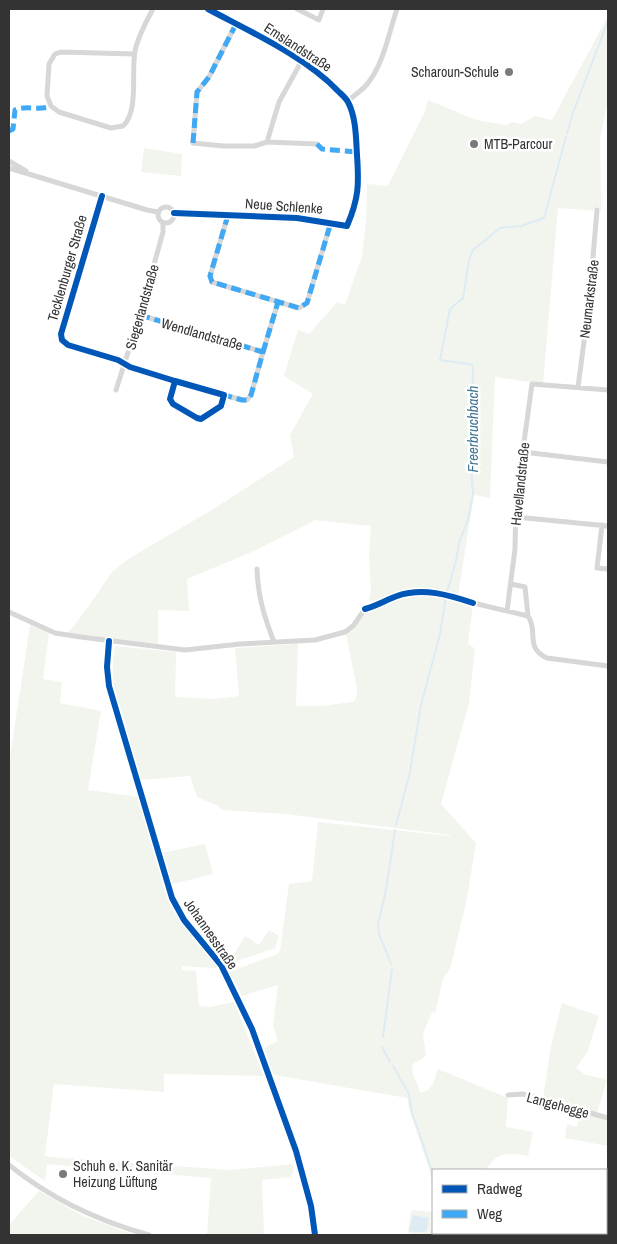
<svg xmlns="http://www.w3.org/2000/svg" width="617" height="1244" font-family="'Archivo Narrow',sans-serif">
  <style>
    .green { fill: #f1f5ed }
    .water { fill: #ddebf3 }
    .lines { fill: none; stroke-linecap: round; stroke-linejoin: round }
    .stream { stroke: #ddebf3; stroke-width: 2 }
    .street { stroke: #d7d7d7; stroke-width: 5 }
    .quiet { stroke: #3fa9f5; stroke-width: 5; stroke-dasharray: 10 5; stroke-linecap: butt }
    .cycleway-casing { stroke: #fff; stroke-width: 9 }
    .cycleway { stroke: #0057b8; stroke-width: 6 }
    .poi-dot { fill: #7a7a7a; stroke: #fff; stroke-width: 2 }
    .labels { text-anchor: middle; stroke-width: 5; stroke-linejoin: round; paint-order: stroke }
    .street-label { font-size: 14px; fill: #333; stroke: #fff }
    .poi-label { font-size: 14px; fill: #333; stroke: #fff; text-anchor: start }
    .water-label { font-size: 15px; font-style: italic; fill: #3f7597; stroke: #fff }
  </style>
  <rect width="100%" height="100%" fill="#fff"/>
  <path class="green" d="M 608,16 L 608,101 L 600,138 L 601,211 L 558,208 L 543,384 L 495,377 L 490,498 L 474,495 L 458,595 C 439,591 419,589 400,594 C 388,597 382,600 369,601 L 371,591 L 369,556 L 371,526 L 315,520 L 254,551 L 187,579 L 189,611 L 158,610 L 158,644 L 68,633 L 86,610 L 112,572 L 128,559 L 215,508 L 294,457 L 290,435 L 313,394 L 284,376 L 298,330 L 309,334 L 337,302 L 345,305 L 362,256 L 366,222 L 367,184 L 388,186 L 425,111 L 428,100 L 476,120 L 507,125 L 511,122 L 521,124 L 535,116 L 552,120 Z
    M 144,148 L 182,154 L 181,176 L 141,172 Z
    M 420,593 L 446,596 L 473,605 L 468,643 L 475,649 L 469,703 L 441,804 L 476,843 L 466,903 L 450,969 L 443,979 L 435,1013 L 432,1012 L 423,1034 L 426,1056 L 413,1064 C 409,1074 419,1082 420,1093 C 433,1091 434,1080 438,1069 L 508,1098 L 506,1127 L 533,1132 L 528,1156 C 508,1153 497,1151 486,1170 L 433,1170 L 433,1186 C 427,1156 413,1128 407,1098 L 274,1075 L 264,1048 L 278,1041 L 273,1025 L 278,985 L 242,996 L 229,972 L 277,954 L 280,951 L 289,884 L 312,881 L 318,822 L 450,836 L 450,835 L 286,814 L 222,810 L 218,806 L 197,797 L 190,776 L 141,780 C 127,738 106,691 115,646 L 176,652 L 175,697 L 215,699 L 239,696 L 235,648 L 298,644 L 296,706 L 322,706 L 353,702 L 356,699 L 357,688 L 346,634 C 355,627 360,619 368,611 C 376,603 409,595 420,593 Z
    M 30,625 L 49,633 L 43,679 L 62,682 L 60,703 L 101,711 L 88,790 L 139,797 L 170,900 L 187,928 L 217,965 L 218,967 L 215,968 L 182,966 L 182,970 L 196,971 L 199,1006 L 210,1007 L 234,1002 L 264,1076 L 164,1074 L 164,1092 L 54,1084 L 45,1155 L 50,1157 L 230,1170 L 294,1164 L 293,1173 L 290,1177 L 262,1180 L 264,1235 L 207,1235 L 211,1178 L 47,1164 L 45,1181 L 9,1156 L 9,764 Z
    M 205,844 L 213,874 L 172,884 L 162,853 Z
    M 269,930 L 279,936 L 275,948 L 228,964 L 245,936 L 259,945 Z
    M 562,1003 L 599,1016 L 587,1053 L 576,1068 L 584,1074 L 607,1080 L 597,1113 L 543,1098 L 551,1046 Z
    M 580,1112 L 608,1120 L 608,1146 L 565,1138 L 567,1124 L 577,1127 Z
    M 39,1191 L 81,1215 L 134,1235 L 9,1235 L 9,1225 Z
    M 411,1210 L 433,1212 L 433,1233 L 472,1233 L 472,1235 L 421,1235 L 408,1233 Z"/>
  <path class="water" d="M 413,1215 L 429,1218 L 427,1229 L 425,1232 L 415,1232 L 409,1231 Z"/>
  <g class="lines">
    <path class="stream" d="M 567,133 L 574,110 L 608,21
      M 447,592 L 456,561 L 459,543 L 468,520 L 473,494 L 471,464 L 473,459 L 472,417 L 473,368 L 472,365 L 469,364 L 440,360 L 450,309 L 463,298 L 469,260 L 473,250 L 500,228 L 521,226 L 544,218 L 566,137
      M 396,825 L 410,772 L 421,705 L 440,634 L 446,596
      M 391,964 L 379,934 L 378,924 L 386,890 L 395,830
      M 383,1037 L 392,969
      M 382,1047 L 390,1062
      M 393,1066 L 409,1094 L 412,1114 L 418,1129
      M 419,1132 L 433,1174
      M 431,1235 L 433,1228"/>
    <path class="street" d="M 297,9 L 319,20 L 323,9
      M 236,24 L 209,77 L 197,92 L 193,143 L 223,146 L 254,146 L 267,142 L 317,144
      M 134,54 L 61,52 L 55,54 L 49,64 L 47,96 L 51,106 L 59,112 L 111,128 L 123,126 C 139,111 131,73 135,51 C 138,36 146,22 153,9
      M 348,101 C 354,95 363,90 368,83 C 384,63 389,32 397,9
      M 267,142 L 279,102 L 301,62
      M 9,161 L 26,171
      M 9,168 L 147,210 L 158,212
      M 102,196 L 61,334 L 62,340 L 68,345 L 118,360 L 130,367 L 175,381 L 170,399 L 173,404 L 197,418 L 201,419 L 221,406 L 224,395 L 175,381
      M158 215a8 8 0 1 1 16 0a8 8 0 1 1-16 0Z
      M 174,213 L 297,218 L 347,226 C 359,198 359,184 357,155 C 356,138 356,117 348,102 C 346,98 341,94 338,91 C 306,57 249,31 208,9
      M 228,215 L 210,276 L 212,282 L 299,308 L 307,303 L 331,222
      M 140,315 L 263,352 L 251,395 L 247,400 L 242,400 L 224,395
      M 263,352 L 278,302
      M 578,387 L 589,304 L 597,210
      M 116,390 L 140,315 L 163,232 L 163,223
      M 523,452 L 608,462
      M 516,517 L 608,526
      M 602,525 L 597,568 L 608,569
      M 257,569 C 258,597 264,616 274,642
      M 511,584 L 525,587 L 528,616
      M 473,603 L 528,616 C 539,632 524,647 547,658 L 608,666
      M 507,611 L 515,549 L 516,500 L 532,384 L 608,390
      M 9,612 L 55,633 L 81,637 L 185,650 L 240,644 L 315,640 L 345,632 L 353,626 L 365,609
      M 109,641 L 107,667 L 109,686 L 172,898 L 184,920 L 221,965 L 252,1029 L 296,1151 L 311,1206 L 315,1235
      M 508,1095 L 523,1094 L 608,1118
      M 9,1165 C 50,1198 98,1221 149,1235"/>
    <path class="quiet" d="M 9,131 L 13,129 L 15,110 C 26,105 39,111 51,106
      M 193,143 L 197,92 L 209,77 L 236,24
      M 317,144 L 322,149 L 357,152
      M 228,215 L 210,276 L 212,282 L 299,308 L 307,303 L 331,222
      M 140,315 L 263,352 L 251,395 L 247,400 L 242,400 L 224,395
      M 263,352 L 278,302"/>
    <g class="cycleway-casing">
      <path id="cycleway" d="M 102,196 L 61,334 L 62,340 L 68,345 L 118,360 L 130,367 L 175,381 L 170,399 L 173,404 L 197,418 L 201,419 L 221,406 L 224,395 L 175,381
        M 174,213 L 297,218 L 347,226 C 359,198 359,184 357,155 C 356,138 356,117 348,102 C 346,98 341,94 338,91 C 306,57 249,31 208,9
        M 365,609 C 376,606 386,600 397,596 C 423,587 449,595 473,603
        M 109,641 L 107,667 L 109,686 L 172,898 L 184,920 L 221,965 L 252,1029 L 296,1151 L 311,1206 L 315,1235"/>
    </g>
    <use href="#cycleway" class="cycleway"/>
  </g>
  <g class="poi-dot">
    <circle cx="509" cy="72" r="5"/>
    <circle cx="474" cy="144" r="5"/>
    <circle cx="63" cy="1174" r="5"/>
  </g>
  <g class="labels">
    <g class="street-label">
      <text transform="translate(298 47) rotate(33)" y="5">Emslandstraße</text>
      <text transform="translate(284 206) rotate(4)" y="5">Neue Schlenke</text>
      <text transform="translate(67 268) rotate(-74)" y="5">Tecklenburger Straße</text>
      <text transform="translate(589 299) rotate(-83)" y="5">Neumarkstraße</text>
      <text transform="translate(142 307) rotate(-74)" y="5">Siegerlandstraße</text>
      <text transform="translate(202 334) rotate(16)" y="5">Wendlandstraße</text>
      <text transform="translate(520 484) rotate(-84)" y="5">Havellandstraße</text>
      <text transform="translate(211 934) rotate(55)" y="5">Johannesstraße</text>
      <text transform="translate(558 1105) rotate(15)" y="5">Langehegge</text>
    </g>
    <g class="poi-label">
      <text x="499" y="77" text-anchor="end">Scharoun-Schule</text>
      <text x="484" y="149">MTB-Parcour</text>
      <text x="73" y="1171">Schuh e. K. Sanitär<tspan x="73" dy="16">Heizung Lüftung</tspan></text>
    </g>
    <g class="water-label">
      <text transform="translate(473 429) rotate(-90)" y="5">Freerbruchbach</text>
    </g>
  </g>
  <rect width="617" height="1244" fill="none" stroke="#333333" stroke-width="20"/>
  <rect x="432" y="1169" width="175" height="65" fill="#ffffff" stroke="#adadad"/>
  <rect x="442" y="1185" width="25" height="8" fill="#0057b8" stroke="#adadad"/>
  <text x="477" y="1194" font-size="15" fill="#333333">Radweg</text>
  <rect x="442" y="1210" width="25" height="8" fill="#3fa9f5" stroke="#adadad"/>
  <text x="477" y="1219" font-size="15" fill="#333333">Weg</text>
</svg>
